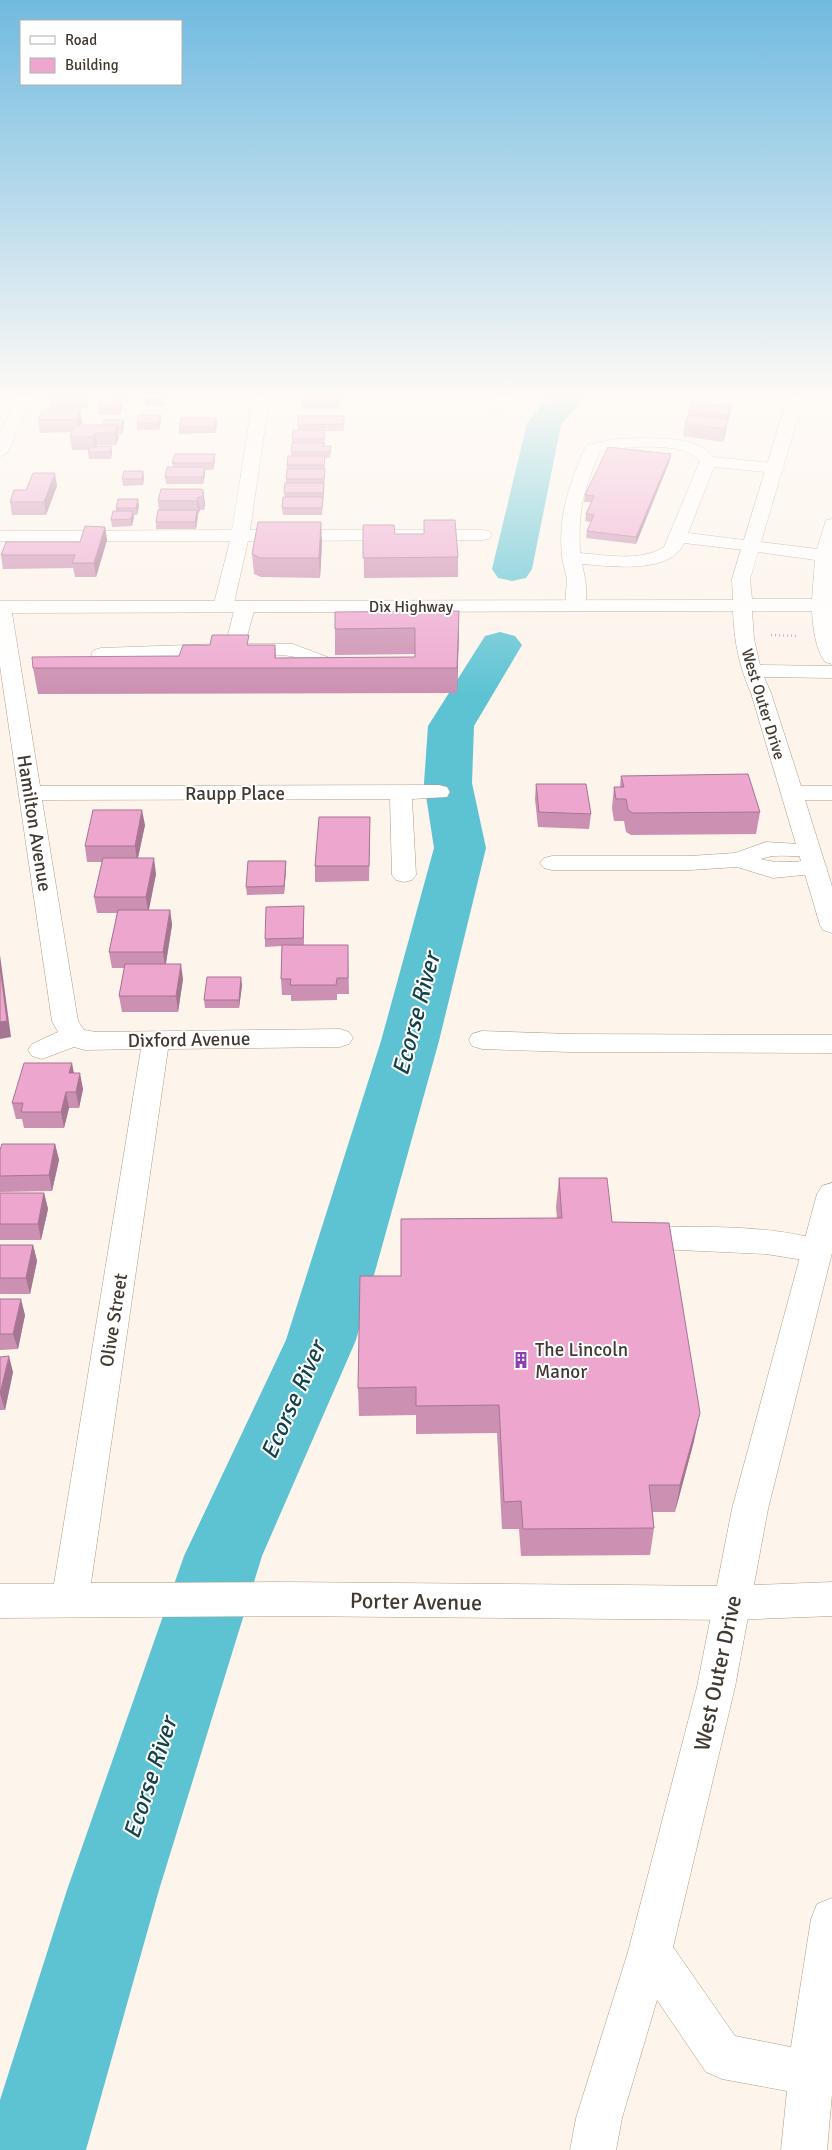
<svg xmlns="http://www.w3.org/2000/svg" width="832" height="2150" font-family="Signika,sans-serif">
  <style>
    .lines { fill: none; stroke-linecap: round; stroke-linejoin: round }
    .river { fill: #5dc3d3; fill-rule: evenodd }
    .minor-casing { stroke: #af9b85; stroke-width: 1 }
    .major-casing { stroke: #af9b85; stroke-width: 1 }
    .path { stroke: #b3aba2; stroke-width: 2.5; stroke-dasharray: 1 3; stroke-linecap: butt }
    .minor { fill: #fff; fill-rule: evenodd }
    .major { fill: #fff; fill-rule: evenodd }
    .wall { fill: #cc90b2 }
    .shaded-wall { fill: #a67591 }
    .building { fill: #eda7cf; stroke: #a67591 }
    .labels { text-anchor: middle; stroke-width: 4; stroke-linejoin: round; paint-order: stroke }
    .far-street-label { font-size: 16px; fill: #423a31; stroke: #fff }
    .street-label { font-size: 19px; fill: #423a31; stroke: #fff }
    .poi-label { font-size: 19px; fill: #423a31; stroke: #fff; text-anchor: start }
    .near-street-label { font-size: 22px; fill: #423a31; stroke: #fff }
    .near-water-label { font-size: 24px; font-style: italic; fill: #134249; stroke: #fff }
  </style>
  <rect width="100%" height="100%" fill="#fdf4eb"/>
  <g class="lines">
    <path class="river" d="M 553,393 L 588,393 L 561,425 L 532,569 L 526,578 L 512,581 L 498,578 L 492,569 L 527,423 Z
      M 500,632 L 515,636 L 522,645 L 474,726 L 472,783 L 486,848 L 439,1041 L 356,1340 L 262,1556 L 159,1890 L 86,2150 L 0,2150 L 0,2100 L 67,1890 L 184,1556 L 286,1340 L 381,1041 L 434,848 L 424,783 L 428,726 L 485,636 Z"/>
    <g class="minor-casing">
      <path id="minor" d="M 18,393 L 33,393 L 8,452 L 0,457 L 0,434 Z
        M 254,393 L 270,393 L 250,530 L 483,530 L 489,531 L 492,535 L 489,539 L 483,540 L 248,541 L 233,607 L 230,611 L 216,611 L 213,607 L 230,541 L 0,541 L 0,531 L 232,530 Z
        M 492,393 L 508,393 L 503,410 L 491,410 L 489,407 Z
        M 647,438 C 669,439 699,438 713,457 L 782,464 L 784,468 L 782,472 L 776,473 L 714,467 L 688,533 L 752,541 L 758,542 L 761,546 L 758,550 L 752,551 L 684,543 C 671,575 609,566 582,564 C 585,577 590,599 582,610 L 568,610 C 563,602 567,590 567,580 C 566,572 563,565 562,557 C 558,515 569,486 585,448 L 587,445 L 615,439 ZM 631,447 C 651,447 685,444 700,461 L 664,547 C 641,562 606,555 580,553 C 578,508 583,492 600,451 Z
        M 245,601 L 252,603 L 255,607 L 245,644 L 293,644 L 330,658 L 354,660 L 357,664 L 354,668 C 323,676 315,660 290,656 C 272,653 252,656 234,656 L 225,652 L 217,656 L 101,660 L 94,658 L 91,654 L 94,650 L 101,648 L 217,644 L 225,647 L 235,607 L 238,603 Z
        M 0,602 L 8,603 L 11,607 L 40,786 L 439,785 L 447,787 L 450,792 L 447,797 L 412,799 L 416,875 L 412,880 L 404,882 L 396,880 L 392,875 L 390,799 L 42,800 L 78,1021 L 84,1030 L 96,1032 L 340,1029 L 349,1032 L 353,1038 L 349,1044 L 340,1047 L 168,1049 L 91,1583 L 281,1582 L 732,1586 L 832,1582 L 832,1616 L 732,1620 L 281,1616 L 0,1618 L 0,1584 L 54,1584 L 141,1049 L 85,1050 L 74,1047 L 42,1059 L 32,1056 L 28,1050 L 32,1044 L 58,1032 L 52,1021 L 0,666 Z
        M 766,842 L 816,845 L 820,850 L 816,855 C 798,859 778,852 761,859 C 782,866 803,858 823,863 L 827,868 L 823,873 L 773,878 L 737,867 L 690,870 L 552,870 L 544,868 L 540,863 L 544,858 L 552,856 L 690,856 L 735,853 Z
        M 482,1031 L 570,1034 L 832,1035 L 832,1053 L 570,1052 L 482,1049 L 472,1046 L 469,1040 L 472,1034 Z
        M 636,1226 C 698,1228 767,1223 827,1242 L 831,1250 L 827,1258 L 816,1262 L 766,1254 L 636,1248 L 625,1245 L 621,1237 L 625,1229 Z"/>
    </g>
    <g class="major-casing">
      <path id="major" d="M 789,393 L 805,393 L 761,542 L 817,549 L 826,520 L 832,519 L 832,664 L 825,662 C 815,648 813,627 812,611 L 752,611 L 754,639 L 760,665 L 832,666 L 832,678 L 764,677 L 771,693 L 801,786 L 832,786 L 832,800 L 805,800 L 832,886 L 832,933 L 823,930 L 820,925 L 751,693 C 739,666 734,641 733,611 L 0,613 L 0,601 L 733,600 L 732,579 ZM 758,552 L 815,560 L 812,599 L 752,599 L 750,579 Z
        M 832,1183 L 832,1253 L 768,1509 L 735,1687 L 673,1947 L 735,2036 L 791,2047 L 811,1919 L 817,1904 L 832,1898 L 832,2094 L 827,2150 L 781,2150 L 787,2091 L 722,2079 L 706,2072 L 657,2000 L 622,2118 L 616,2150 L 570,2150 L 576,2118 L 628,1952 L 697,1687 L 732,1509 L 817,1194 L 822,1186 Z"/>
    </g>
    <path class="path" d="M 771,635 L 797,636"/>
    <use href="#minor" class="minor"/>
    <use href="#major" class="major"/>
  </g>
  <path class="wall" d="M 49,393 L 94,393 L 93,396 L 89,396 L 90,399 L 87,408 L 50,409 L 48,396 Z
    M 113,393 L 132,393 L 131,398 L 113,399 Z
    M 164,393 L 165,399 L 164,406 L 146,406 L 145,400 Z
    M 302,393 L 336,393 L 340,400 L 340,408 L 301,408 Z
    M 728,393 L 746,393 L 745,395 Z
    M 121,401 L 122,407 L 120,415 L 99,415 L 98,408 Z
    M 731,406 L 729,419 L 727,424 L 726,432 L 723,442 L 683,436 L 685,423 L 688,415 L 689,410 Z
    M 80,409 L 82,422 L 81,425 L 102,425 L 124,420 L 124,427 L 122,434 L 118,434 L 119,437 L 116,445 L 97,445 L 96,447 L 111,446 L 112,453 L 111,459 L 89,459 L 88,452 L 89,450 L 72,450 L 70,437 L 72,432 L 40,433 L 38,420 Z
    M 344,416 L 344,431 L 325,431 L 325,446 L 331,452 L 330,458 L 325,458 L 324,490 L 322,515 L 283,515 L 282,508 L 285,497 L 284,493 L 286,483 L 287,465 L 291,456 L 292,439 L 298,430 L 298,425 Z
    M 161,422 L 159,430 L 137,430 L 137,423 Z
    M 217,424 L 215,433 L 179,434 L 179,427 Z
    M 215,460 L 213,470 L 205,470 L 205,474 L 203,484 L 166,484 L 165,477 L 173,467 L 172,463 Z
    M 670,460 L 636,544 L 586,538 L 587,531 L 591,522 L 585,521 L 586,514 L 591,502 L 584,502 L 585,495 Z
    M 144,477 L 143,485 L 123,486 L 122,479 Z
    M 57,486 L 46,515 L 12,515 L 10,502 L 26,490 Z
    M 203,490 L 205,504 L 204,510 L 200,510 L 198,514 L 196,529 L 156,529 L 156,522 L 159,510 L 158,501 Z
    M 139,506 L 137,515 L 134,515 L 134,517 L 132,526 L 112,527 L 111,520 L 116,511 L 116,508 Z
    M 363,525 L 395,534 L 458,557 L 458,577 L 364,578 Z
    M 105,527 L 107,540 L 96,577 L 75,577 L 73,568 L 3,569 L 1,555 L 80,542 Z
    M 322,542 L 320,578 L 261,577 L 254,574 L 252,554 Z
    M 459,611 L 457,693 L 38,694 L 33,668 L 179,656 L 250,645 L 275,645 L 276,658 L 415,657 L 415,654 L 335,655 L 335,629 Z
    M 621,776 L 760,812 L 756,834 L 631,835 L 626,832 L 624,821 L 614,821 L 612,808 L 614,787 L 620,787 Z
    M 536,784 L 591,814 L 589,829 L 538,827 L 535,799 Z
    M 145,825 L 138,858 L 156,874 L 149,910 L 170,910 L 172,925 L 166,964 L 183,979 L 178,1012 L 122,1012 L 119,996 L 124,968 L 112,968 L 109,952 L 117,913 L 97,913 L 94,897 L 102,862 L 87,862 L 85,846 Z
    M 370,832 L 369,881 L 315,882 L 315,866 Z
    M 286,861 L 286,869 L 284,894 L 247,895 L 246,887 Z
    M 304,906 L 304,945 L 348,945 L 349,994 L 337,994 L 337,1000 L 291,1001 L 291,995 L 282,995 L 281,979 L 282,946 L 265,947 L 265,939 Z
    M 242,985 L 239,1008 L 205,1008 L 204,1000 Z
    M 74,1073 L 83,1089 L 79,1108 L 69,1108 L 64,1128 L 24,1128 L 22,1119 L 16,1119 L 12,1103 Z
    M 55,1144 L 59,1160 L 52,1191 L 0,1192 L 0,1150 Z
    M 559,1178 L 612,1222 L 694,1441 L 675,1512 L 653,1512 L 654,1528 L 650,1555 L 521,1556 L 519,1529 L 502,1529 L 497,1433 L 416,1434 L 416,1415 L 359,1416 L 358,1388 L 401,1276 L 557,1218 L 556,1207 Z
    M 0,1193 L 44,1193 L 48,1209 L 41,1240 L 0,1240 Z
    M 0,1245 L 33,1245 L 37,1261 L 30,1294 L 0,1294 Z
    M 0,1299 L 25,1315 L 18,1349 L 0,1350 Z
    M 0,1357 L 13,1372 L 5,1410 L 0,1410 Z"/>
  <path class="shaded-wall" d="M 86,393 L 89,393 L 90,399 L 87,408 L 85,396 Z
    M 164,393 L 165,399 L 164,406 L 163,399 Z
    M 121,401 L 122,407 L 120,415 L 119,408 Z
    M 731,406 L 729,419 L 727,424 L 726,432 L 723,442 L 724,429 L 726,423 L 727,415 Z
    M 80,409 L 82,422 L 79,432 L 77,420 Z
    M 161,415 L 161,422 L 159,430 L 159,423 Z
    M 216,418 L 217,424 L 215,433 L 214,427 Z
    M 124,420 L 124,427 L 122,434 L 121,427 Z
    M 117,425 L 119,437 L 116,445 L 115,433 Z
    M 95,433 L 97,445 L 95,450 L 93,437 Z
    M 111,446 L 112,453 L 111,459 L 110,452 Z
    M 215,454 L 215,460 L 213,470 L 213,463 Z
    M 671,454 L 670,460 L 636,544 L 636,537 Z
    M 325,456 L 324,490 L 323,500 L 323,493 Z
    M 205,467 L 205,474 L 203,484 L 203,477 Z
    M 143,471 L 144,477 L 143,485 L 142,479 Z
    M 55,473 L 57,486 L 46,515 L 44,502 Z
    M 203,490 L 205,504 L 204,510 L 203,497 Z
    M 198,497 L 200,510 L 198,514 L 197,501 Z
    M 138,499 L 139,506 L 137,515 L 136,508 Z
    M 197,510 L 198,517 L 196,529 L 195,522 Z
    M 133,511 L 134,517 L 132,526 L 131,519 Z
    M 321,522 L 322,542 L 320,578 L 319,558 Z
    M 105,527 L 107,540 L 96,577 L 94,563 Z
    M 459,611 L 459,636 L 457,693 L 457,668 Z
    M 142,810 L 145,825 L 137,862 L 135,846 Z
    M 154,858 L 156,874 L 148,913 L 146,897 Z
    M 286,861 L 286,869 L 284,894 L 284,886 Z
    M 170,910 L 172,925 L 165,968 L 163,952 Z
    M 0,955 L 11,1037 L 0,1039 Z
    M 181,964 L 183,979 L 178,1012 L 176,996 Z
    M 241,977 L 242,985 L 239,1008 L 239,1000 Z
    M 72,1063 L 75,1079 L 69,1073 Z
    M 80,1073 L 83,1089 L 79,1108 L 76,1092 Z
    M 66,1092 L 69,1108 L 64,1128 L 61,1112 Z
    M 55,1144 L 59,1160 L 52,1191 L 49,1175 Z
    M 44,1193 L 48,1209 L 41,1240 L 38,1224 Z
    M 33,1245 L 37,1261 L 30,1294 L 26,1278 Z
    M 21,1299 L 25,1315 L 18,1349 L 13,1334 Z
    M 9,1356 L 13,1372 L 5,1410 L 0,1394 Z
    M 700,1413 L 694,1441 L 675,1512 L 680,1485 Z"/>
  <path class="building" d="M 49,393 L 86,393 L 85,396 L 48,396 Z
    M 146,393 L 164,393 L 163,399 L 145,400 Z
    M 302,394 L 340,394 L 340,402 L 301,402 Z
    M 101,401 L 121,401 L 119,408 L 98,408 Z
    M 692,403 L 731,406 L 727,415 L 689,410 Z
    M 80,409 L 77,420 L 38,420 L 42,410 Z
    M 139,415 L 161,415 L 159,423 L 137,423 Z
    M 688,415 L 728,419 L 724,429 L 685,423 Z
    M 298,416 L 344,416 L 344,424 L 298,425 Z
    M 181,418 L 216,418 L 214,427 L 179,427 Z
    M 104,420 L 124,420 L 121,427 L 118,427 L 117,425 L 102,425 Z
    M 75,425 L 117,425 L 115,433 L 95,433 L 93,437 L 70,437 Z
    M 293,430 L 325,430 L 324,439 L 292,439 Z
    M 292,443 L 323,443 L 323,446 L 331,446 L 330,452 L 291,452 Z
    M 111,446 L 110,452 L 88,452 L 90,447 Z
    M 608,447 L 671,454 L 636,537 L 587,531 L 594,515 L 586,514 L 594,496 L 585,495 Z
    M 175,454 L 215,454 L 213,463 L 172,463 Z
    M 288,456 L 325,456 L 324,465 L 287,465 Z
    M 167,467 L 205,467 L 203,477 L 165,477 Z
    M 287,469 L 325,469 L 324,479 L 286,479 Z
    M 124,471 L 143,471 L 142,479 L 122,479 Z
    M 33,473 L 55,473 L 44,502 L 10,502 L 14,490 L 26,490 Z
    M 285,483 L 324,483 L 323,493 L 284,493 Z
    M 161,489 L 200,489 L 203,490 L 203,497 L 198,497 L 197,501 L 158,501 Z
    M 283,497 L 323,497 L 322,508 L 282,508 Z
    M 118,499 L 138,499 L 136,508 L 116,508 Z
    M 158,510 L 197,510 L 195,522 L 156,522 Z
    M 113,511 L 133,511 L 131,519 L 111,520 Z
    M 424,520 L 455,520 L 458,557 L 363,558 L 363,525 L 394,525 L 395,534 L 424,534 Z
    M 258,522 L 321,522 L 319,558 L 260,558 L 252,554 Z
    M 85,526 L 105,527 L 94,563 L 72,563 L 75,555 L 1,555 L 6,542 L 80,542 Z
    M 459,611 L 457,668 L 33,668 L 32,657 L 179,656 L 183,645 L 210,645 L 212,635 L 249,635 L 247,645 L 275,645 L 275,658 L 415,657 L 415,628 L 335,629 L 335,612 Z
    M 748,774 L 760,812 L 633,813 L 628,810 L 626,799 L 616,799 L 614,787 L 624,787 L 621,776 Z
    M 536,784 L 586,784 L 591,814 L 539,812 Z
    M 93,810 L 142,810 L 135,846 L 85,846 Z
    M 319,817 L 370,817 L 369,866 L 315,866 Z
    M 103,858 L 154,858 L 146,897 L 94,897 Z
    M 248,861 L 286,861 L 284,886 L 246,887 Z
    M 304,906 L 303,938 L 265,939 L 266,907 Z
    M 118,910 L 170,910 L 163,952 L 109,952 Z
    M 282,945 L 348,945 L 348,978 L 337,978 L 336,985 L 290,985 L 291,979 L 281,979 Z
    M 125,964 L 181,964 L 176,996 L 119,996 Z
    M 0,966 L 7,1021 L 0,1022 Z
    M 207,977 L 241,977 L 239,1000 L 204,1000 Z
    M 24,1063 L 72,1063 L 69,1073 L 80,1073 L 76,1092 L 66,1092 L 61,1112 L 21,1112 L 23,1103 L 12,1103 Z
    M 2,1144 L 55,1144 L 49,1175 L 0,1176 L 0,1150 Z
    M 559,1178 L 607,1178 L 612,1222 L 669,1223 L 700,1413 L 680,1485 L 649,1485 L 654,1528 L 523,1529 L 521,1501 L 504,1502 L 499,1405 L 416,1406 L 416,1387 L 358,1388 L 360,1276 L 401,1276 L 401,1219 L 562,1218 Z
    M 0,1193 L 44,1193 L 38,1224 L 0,1224 Z
    M 0,1245 L 33,1245 L 26,1278 L 0,1278 Z
    M 0,1299 L 21,1299 L 13,1334 L 0,1334 Z
    M 9,1356 L 0,1394 L 0,1357 Z"/>
  <linearGradient id="sky" x2="0" y2="1"><stop stop-color="#70bae0"/><stop offset="0.57" stop-color="#fefaf6"/><stop offset="1" stop-color="#fefaf6" stop-opacity="0"/></linearGradient>
  <rect width="832" height="694" fill="url(#sky)"/>
  <defs>
    <g id="building-bare" transform="scale(1.35)"><path d="M-4-6H4V6H1V3H-1V6H-4ZM-2.5-4.3h1.7v1.8h-1.7ZM.8-4.3h1.7v1.8H.8ZM-2.5-1h1.7V.8h-1.7ZM.8-1h1.7V.8H.8Z" fill="#8a40b2" stroke="#fff" stroke-width="2.5" paint-order="stroke"/></g>
  </defs>
  <g fill-rule="evenodd">
    <use href="#building-bare" x="521" y="1360"/>
  </g>
  <g class="labels">
    <g class="far-street-label">
      <text x="411" y="612">Dix Highway</text>
      <text transform="translate(764 704) rotate(73)" y="6">West Outer Drive</text>
    </g>
    <g class="street-label">
      <text x="235" y="800">Raupp Place</text>
      <text transform="translate(35 823) rotate(81)" y="7">Hamilton Avenue</text>
      <text transform="translate(189 1039) rotate(-1)" y="7">Dixford Avenue</text>
      <text transform="translate(113 1320) rotate(-81)" y="7">Olive Street</text>
    </g>
    <g class="poi-label">
      <text x="535" y="1356">The Lincoln<tspan x="535" dy="22">Manor</tspan></text>
    </g>
    <g class="near-street-label">
      <text transform="translate(416 1601) rotate(1)" y="8">Porter Avenue</text>
      <text transform="translate(717 1673) rotate(-78)" y="8">West Outer Drive</text>
    </g>
    <g class="near-water-label">
      <text transform="translate(416 1014) rotate(-75)" y="8">Ecorse River</text>
      <text transform="translate(293 1400) rotate(-66)" y="8">Ecorse River</text>
      <text transform="translate(150 1778) rotate(-72)" y="8">Ecorse River</text>
    </g>
  </g>
  <rect x="20" y="20" width="162" height="65" fill="#ffffff" stroke="#b3b0ad"/>
  <rect x="30" y="36" width="25" height="8" fill="#ffffff" stroke="#b3b0ad"/>
  <text x="65" y="45" font-size="15" fill="#423a31">Road</text>
  <rect x="30" y="58" width="25" height="15" fill="#eda7cf" stroke="#b3b0ad"/>
  <text x="65" y="70" font-size="15" fill="#423a31">Building</text>
</svg>
